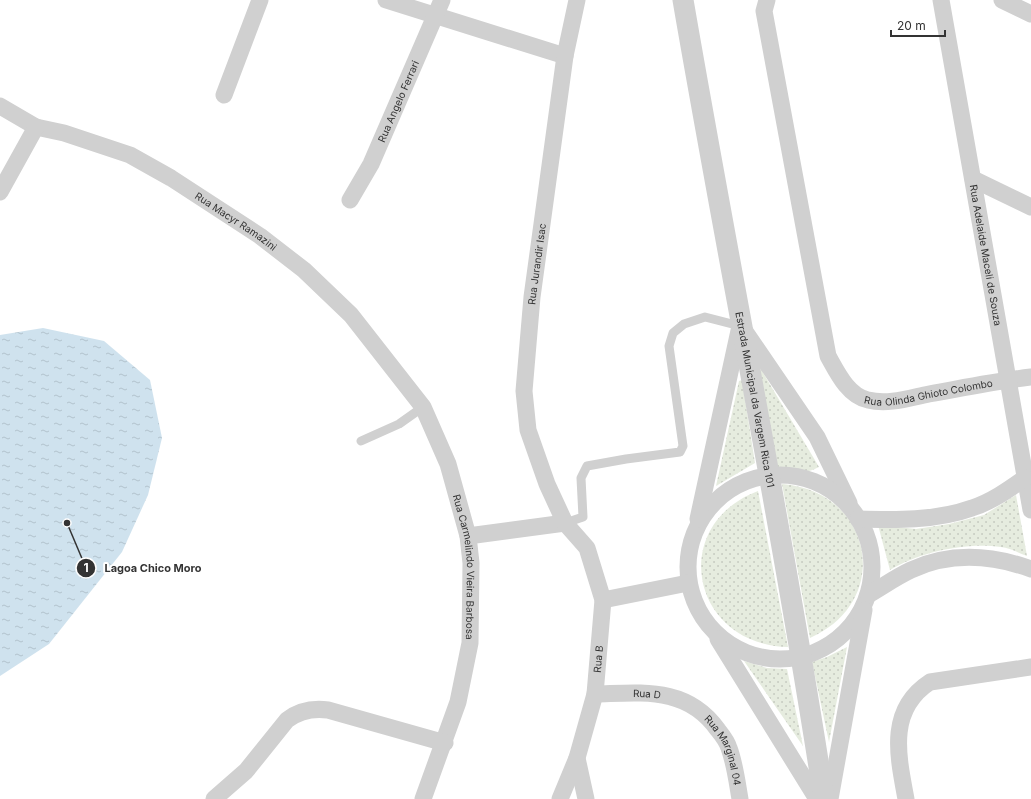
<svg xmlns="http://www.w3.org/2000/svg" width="1031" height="799" font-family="Inter,sans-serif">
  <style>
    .grass { fill: url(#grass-dots) }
    .water { fill: url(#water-ripples) }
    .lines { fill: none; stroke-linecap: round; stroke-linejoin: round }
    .service { stroke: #d0d0d0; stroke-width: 9 }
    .minor { stroke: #d0d0d0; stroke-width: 17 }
    .tertiary { stroke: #d0d0d0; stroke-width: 21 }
    .labels { text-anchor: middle; stroke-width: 4; stroke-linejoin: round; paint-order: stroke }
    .street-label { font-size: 10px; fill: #333; stroke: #fff }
    .leader { fill: none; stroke: #333; stroke-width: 1.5 }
    .callout-dot { fill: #333; stroke: #fff; stroke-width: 1.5 }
    .mark-label { font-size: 12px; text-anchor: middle; font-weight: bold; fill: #fff }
    .callout-label { font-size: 11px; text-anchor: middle; font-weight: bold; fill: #333; stroke: #fff; stroke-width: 4; stroke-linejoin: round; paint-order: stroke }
  </style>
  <defs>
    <pattern id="grass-dots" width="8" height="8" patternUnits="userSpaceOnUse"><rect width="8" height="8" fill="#e6ecdf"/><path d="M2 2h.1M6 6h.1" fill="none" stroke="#c6cbc0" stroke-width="1.8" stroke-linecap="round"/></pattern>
    <pattern id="water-ripples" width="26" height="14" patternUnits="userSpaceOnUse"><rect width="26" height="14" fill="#cfe2ee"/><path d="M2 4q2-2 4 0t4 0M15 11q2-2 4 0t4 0" fill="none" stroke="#b2c2cd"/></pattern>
  </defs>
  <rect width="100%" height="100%" fill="#fff"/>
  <path class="grass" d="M 759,366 L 819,467 C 804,475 790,475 775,465 Z
    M 742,380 L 755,463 L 716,486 L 739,381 Z
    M 782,484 C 873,491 894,601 810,638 Z
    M 758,491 L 788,647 C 690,644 668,525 758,491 Z
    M 1016,495 L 1027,556 C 1019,553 1010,548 1001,547 C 965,542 920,552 890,570 L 878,525 L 916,529 L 949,524 L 984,515 Z
    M 847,647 L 829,742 L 812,662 L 827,657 Z
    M 744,661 L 767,668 L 787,669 L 803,746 Z"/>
  <path class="water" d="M 43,328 L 104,341 L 150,380 L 162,438 L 148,495 L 122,552 L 49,644 L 0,676 L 0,335 Z"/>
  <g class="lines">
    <path class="service" d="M 361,441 L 399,424 L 423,407
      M 565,523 L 583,517 L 581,478 L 587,466 L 626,459 L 680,452 L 683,446 L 669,346 L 673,333 L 684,324 L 705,317 L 740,326"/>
    <g class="minor">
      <path d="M 386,0 L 565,56"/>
      <path id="s1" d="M 767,0 L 764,11 L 828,356 C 837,372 848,396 868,400 C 888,405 909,398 929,394 C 963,388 997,381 1031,377"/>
      <path id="s2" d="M 941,0 L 1031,510"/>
      <path d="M 1002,0 L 1031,14"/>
      <path d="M 224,95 L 260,0"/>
      <path id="s3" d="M 0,106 L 36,127 L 64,133 L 130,155 L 171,178 L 260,236 L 304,270 L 351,315 L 423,407 L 448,464 L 468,536 L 471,563 L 470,643 L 458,702 L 423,799"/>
      <path d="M 973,179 L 1031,207"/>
      <path d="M 0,192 L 36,127"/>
      <path id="s4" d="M 350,200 L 371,164 L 442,0"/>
      <path d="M 744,330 L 817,437 L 849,503"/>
      <circle cx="780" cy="567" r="92"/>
      <path d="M 698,519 L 740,326"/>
      <path d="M 858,519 C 895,520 936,521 972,508 C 991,502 1008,490 1025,478"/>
      <path d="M 468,536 L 565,523"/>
      <path d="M 868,595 C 882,587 896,577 911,570 C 950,552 992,555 1031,569"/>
      <path d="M 603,600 L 688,583"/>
      <path d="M 718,639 L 817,799"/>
      <path id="s5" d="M 595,694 C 642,693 687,686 718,730 C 722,735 727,741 729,748 C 735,764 737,782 740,799"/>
      <path d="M 577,758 L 586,799"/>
      <path d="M 214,799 L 246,771 L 287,720 C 300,710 313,708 328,710 L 445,743"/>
      <path id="s6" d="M 560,799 L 577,758 L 595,694 L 603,600 L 587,548 L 565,523 L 547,484 L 528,430 L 524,391 L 532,297 L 565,56 L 577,0"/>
      <path d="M 830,799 L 864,610"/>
      <path d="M 906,799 C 898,756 887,710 930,682 L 1031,667"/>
    </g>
    <path class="tertiary" id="s7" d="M 683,0 C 729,267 783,532 824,799"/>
  </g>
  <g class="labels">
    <g class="street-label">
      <text dy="4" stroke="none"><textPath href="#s4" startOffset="110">Rua Angelo Ferrari</textPath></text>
      <text dy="4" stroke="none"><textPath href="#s3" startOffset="265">Rua Macyr Ramazini</textPath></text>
      <text dy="4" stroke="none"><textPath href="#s2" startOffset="259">Rua Adelaide Maceli de Souza</textPath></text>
      <text dy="4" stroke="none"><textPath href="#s6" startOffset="560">Rua Jurandir Isac</textPath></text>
      <text dy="4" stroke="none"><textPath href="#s1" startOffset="485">Rua Olinda Ghioto Colombo</textPath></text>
      <text dy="4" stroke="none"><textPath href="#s7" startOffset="406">Estrada Municipal da Vargem Rica 101</textPath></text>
      <text dy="4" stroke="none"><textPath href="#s3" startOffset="698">Rua Carmelindo Vieira Barbosa</textPath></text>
      <text dy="4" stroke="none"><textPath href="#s6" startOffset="146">Rua B</textPath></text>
      <text dy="4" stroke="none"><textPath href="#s5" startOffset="52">Rua D</textPath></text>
      <text dy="4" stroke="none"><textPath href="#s5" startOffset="156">Rua Marginal 04</textPath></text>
    </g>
  </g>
  <path class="leader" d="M67 523L86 568"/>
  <g class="callout-dot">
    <circle cx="67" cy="523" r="4"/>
    <circle cx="86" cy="568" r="10"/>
  </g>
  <g class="mark-label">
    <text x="86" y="572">1</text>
  </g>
  <g class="callout-label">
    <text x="153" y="572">Lagoa Chico Moro</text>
  </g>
  <path d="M891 30v6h54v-6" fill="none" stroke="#333333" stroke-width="2"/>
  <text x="897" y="30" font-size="12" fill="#333333" stroke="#ffffff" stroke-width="3" paint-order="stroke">20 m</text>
</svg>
